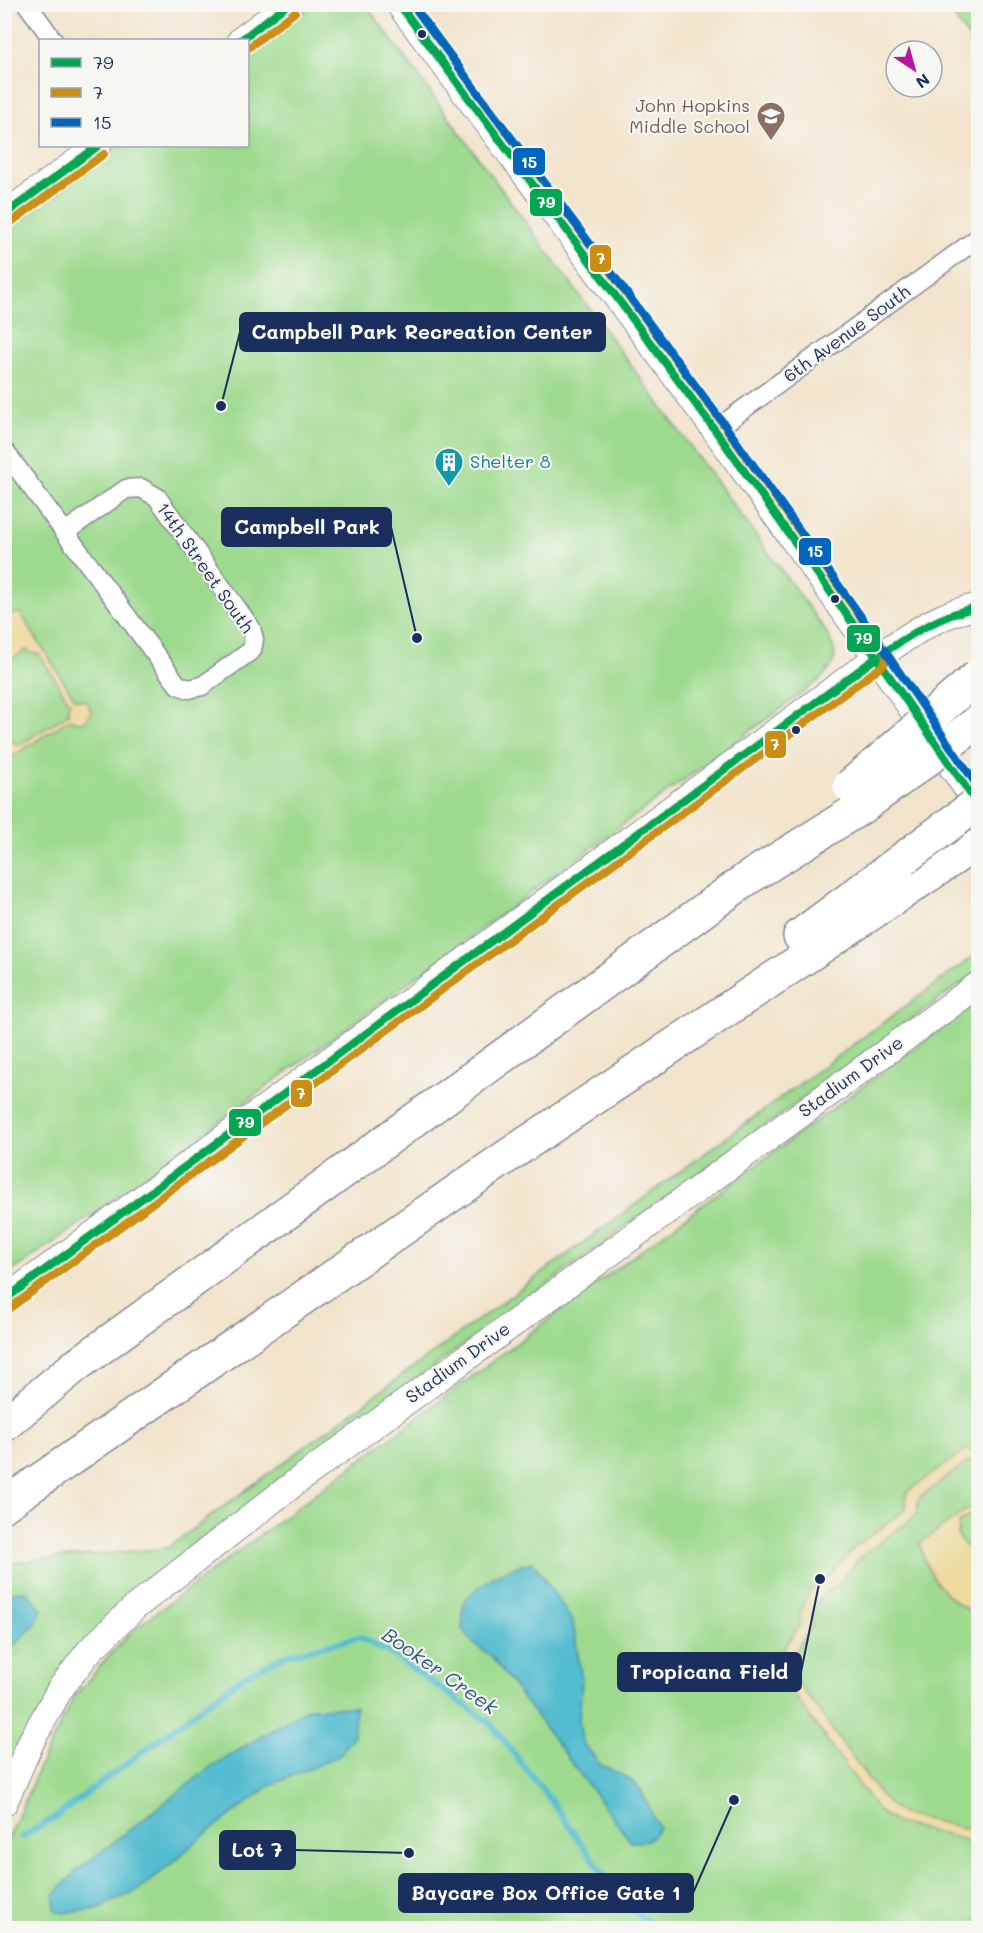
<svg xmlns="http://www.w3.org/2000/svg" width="983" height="1933" font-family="Mali,sans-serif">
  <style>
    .green { fill: #9eda8e; stroke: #5c8476; stroke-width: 1.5 }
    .sand { fill: #eeda9e; stroke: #84847e; stroke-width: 1.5 }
    .water { fill: #52bccf; stroke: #367696; stroke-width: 1.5 }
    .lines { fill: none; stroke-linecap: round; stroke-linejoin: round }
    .stream { stroke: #52bccf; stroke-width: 6 }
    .street-casing { stroke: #868a95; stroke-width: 21 }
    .secondary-casing { stroke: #868a95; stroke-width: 28 }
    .highway-casing { stroke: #868a95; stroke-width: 36 }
    .street { stroke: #fff; stroke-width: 18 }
    .secondary { stroke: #fff; stroke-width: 26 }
    .highway { stroke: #fff; stroke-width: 33 }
    .highway-bridge-casing { stroke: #868a95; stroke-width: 36; stroke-linecap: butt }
    .highway-bridge { stroke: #fff; stroke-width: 33 }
    .bus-1-casing { stroke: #f6f6f2; stroke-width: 12 }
    .bus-2-casing { stroke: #f6f6f2; stroke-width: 12 }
    .bus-3-casing { stroke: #f6f6f2; stroke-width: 12 }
    .bus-1 { stroke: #00a651; stroke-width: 8 }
    .bus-2 { stroke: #cb8e13; stroke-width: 8 }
    .bus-3 { stroke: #0065bd; stroke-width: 8 }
    .bus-dot { fill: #1b2f5e; stroke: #f6f6f2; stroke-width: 2 }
    .labels { text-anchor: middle; stroke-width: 4.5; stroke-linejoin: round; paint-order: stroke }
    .education-label { font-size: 18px; fill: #785e54; stroke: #f6f6f2; text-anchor: end }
    .street-label { font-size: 18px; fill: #1b2f5e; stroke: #f6f6f2 }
    .culture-label { font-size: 18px; fill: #0d838f; stroke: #f6f6f2; text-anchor: start }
    .water-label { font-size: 20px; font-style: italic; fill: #2c5980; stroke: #f6f6f2 }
    .leader { fill: none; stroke: #1b2f5e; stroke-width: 2 }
    .callout-dot { fill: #1b2f5e; stroke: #f6f6f2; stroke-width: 2 }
    .callout { fill: #1b2f5e; stroke: #1b2f5e; stroke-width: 2 }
    .callout-label { font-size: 20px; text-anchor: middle; font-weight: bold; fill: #fff }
    .line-badge { stroke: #f6f6f2; stroke-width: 2 }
    .badge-label { font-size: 16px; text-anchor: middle; font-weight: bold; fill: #fff }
  </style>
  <rect width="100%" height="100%" fill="#f6f6f2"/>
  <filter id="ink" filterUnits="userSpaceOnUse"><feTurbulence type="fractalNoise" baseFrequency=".0167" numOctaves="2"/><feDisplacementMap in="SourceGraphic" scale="12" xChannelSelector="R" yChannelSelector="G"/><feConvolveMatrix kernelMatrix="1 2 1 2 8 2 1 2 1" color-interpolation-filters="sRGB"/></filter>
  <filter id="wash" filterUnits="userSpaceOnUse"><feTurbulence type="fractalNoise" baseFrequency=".008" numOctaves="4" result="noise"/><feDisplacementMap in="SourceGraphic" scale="24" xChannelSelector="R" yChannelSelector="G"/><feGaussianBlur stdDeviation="1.35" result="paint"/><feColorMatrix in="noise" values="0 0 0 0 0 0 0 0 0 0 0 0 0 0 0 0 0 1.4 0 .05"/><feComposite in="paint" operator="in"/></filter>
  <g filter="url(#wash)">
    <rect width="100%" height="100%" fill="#f2e4cc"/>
    <path class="green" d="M 312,5 L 366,5 L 823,627 C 839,655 840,660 817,682 L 81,1223 L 5,1276 L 5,232 L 121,146 L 248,146 L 248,52 Z
      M 951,5 L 978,5 L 978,51 L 947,8 Z
      M 978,953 L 978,971 L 289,1472 L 127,1599 L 5,1774 L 5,1654 L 37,1622 L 12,1592 L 5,1599 L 4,1563 L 167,1548 Z
      M 978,1001 L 978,1928 L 5,1928 L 5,1847 L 40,1765 L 74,1697 L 106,1659 L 133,1630 L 679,1222 Z"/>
    <path class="sand" d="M 20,613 L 75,699 L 87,701 L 91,712 L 85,721 L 77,722 L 70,719 L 5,761 L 5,740 L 14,742 L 19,745 L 68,714 L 68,707 L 70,703 L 39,654 L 34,654 L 26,650 L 5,664 L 5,615 Z
      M 967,1449 L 976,1452 L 978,1451 L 978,1464 L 969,1461 L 918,1499 L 917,1515 L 860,1557 L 837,1585 L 821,1596 L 815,1605 L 812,1615 L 812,1626 L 795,1651 L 789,1670 L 880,1795 L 894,1809 L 903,1814 L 978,1831 L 978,1843 L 896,1823 L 877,1809 L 777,1672 L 783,1650 L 801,1623 L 800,1614 L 804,1603 L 811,1590 L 829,1576 L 854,1548 L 906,1509 L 907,1492 Z
      M 978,1502 L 978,1509 L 959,1523 L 958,1536 L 978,1563 L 978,1615 C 947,1601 927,1578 920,1543 Z"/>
    <path class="water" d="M 533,1562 L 573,1622 L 582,1681 L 579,1718 L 582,1742 L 601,1765 L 630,1779 L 641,1791 L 659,1828 L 648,1841 L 631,1842 L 490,1655 L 473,1643 L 462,1629 L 464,1601 C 486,1579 502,1569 533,1562 Z
      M 26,1591 L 42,1609 L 37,1622 L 5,1654 L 5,1599 L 12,1592 Z
      M 355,1707 L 354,1735 L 339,1756 L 271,1785 L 195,1842 L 176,1860 L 140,1889 L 97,1909 L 63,1913 L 56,1911 L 53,1896 L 75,1872 L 212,1766 L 308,1708 Z"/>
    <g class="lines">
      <path class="stream" d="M 22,1837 L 54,1818 L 242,1677 L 286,1655 L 360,1637 L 393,1655 L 490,1723 L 552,1802 L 627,1907 L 660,1928"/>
    </g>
  </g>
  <g filter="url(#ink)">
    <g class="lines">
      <g class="street-casing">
        <path id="street" d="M 27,4 L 53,40
          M 715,430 L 978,238
          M 4,451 L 9,457 L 178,685 L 189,689 L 202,686 L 252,650 L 254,639 L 251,628 L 157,497 L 141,488 L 126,489 L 65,532"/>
      </g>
      <g class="secondary-casing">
        <path id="secondary" d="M 399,4 L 715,430 L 861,635 L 978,805
          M 241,40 L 289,4
          M 4,215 L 98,146
          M 4,1300 L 876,658 C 908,637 939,612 978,607
          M 4,1803 L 32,1740 L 60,1689 L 90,1650 L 135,1607 L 296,1482 L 978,985"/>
      </g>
      <g class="highway-casing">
        <path id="highway" d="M 800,936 L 903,859
          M 4,1425 L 74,1367 L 748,878 L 865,805
          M 4,1505 L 509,1155 L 978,842"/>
      </g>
      <use href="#street" class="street"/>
      <use href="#secondary" class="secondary"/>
      <use href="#highway" class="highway"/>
      <g class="highway-bridge-casing">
        <path id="highway-bridge" d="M 850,786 L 978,676
          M 865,805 L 978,722
          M 903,859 L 978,803"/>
      </g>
      <use href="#highway-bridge" class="highway-bridge"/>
      <g class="bus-1-casing">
        <path id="bus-1" d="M 399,4 L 715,430 L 861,635 L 978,805
          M 241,40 L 288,4
          M 4,215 L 98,146
          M 4,1300 L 876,658 C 908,636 939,615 978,607"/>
      </g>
      <g class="bus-2-casing">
        <path id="bus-2" d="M 248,48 L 295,12
          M 10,223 L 104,154
          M 10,1308 L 882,666 L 886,661 L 885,652 L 723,424 L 412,4"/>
      </g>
      <g class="bus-3-casing">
        <path id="bus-3" d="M 412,4 L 724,424 L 870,629 L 978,787"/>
      </g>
      <use href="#bus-1" class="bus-1"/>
      <use href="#bus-2" class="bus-2"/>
      <use href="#bus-3" class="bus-3"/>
    </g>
  </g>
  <defs>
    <g id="school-pin" transform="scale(1.5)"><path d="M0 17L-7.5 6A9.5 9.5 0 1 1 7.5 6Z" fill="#8d6e63" stroke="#f6f6f2"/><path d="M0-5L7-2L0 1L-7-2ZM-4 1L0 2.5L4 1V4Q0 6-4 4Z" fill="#fff"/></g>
    <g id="building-pin" transform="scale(1.5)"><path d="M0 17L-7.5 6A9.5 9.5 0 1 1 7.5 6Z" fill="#0f9aa8" stroke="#f6f6f2"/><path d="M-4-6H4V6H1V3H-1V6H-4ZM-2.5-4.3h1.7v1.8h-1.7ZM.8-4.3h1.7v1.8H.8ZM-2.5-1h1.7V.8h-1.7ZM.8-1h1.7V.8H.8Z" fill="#fff"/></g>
  </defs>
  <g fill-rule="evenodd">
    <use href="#school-pin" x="771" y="116"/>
    <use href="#building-pin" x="449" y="462"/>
  </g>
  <g class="bus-dot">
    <circle cx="422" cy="34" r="5"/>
    <circle cx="835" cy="599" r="5"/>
    <circle cx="796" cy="730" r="5"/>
  </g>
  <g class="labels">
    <g class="education-label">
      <text x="750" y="112">John Hopkins<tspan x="750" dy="21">Middle School</tspan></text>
    </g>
    <g class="street-label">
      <text transform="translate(847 334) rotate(-36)" y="6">6th Avenue South</text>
      <text transform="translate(205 568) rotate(55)" y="6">14th Street South</text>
      <text transform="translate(851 1077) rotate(-36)" y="6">Stadium Drive</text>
      <text transform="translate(458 1363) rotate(-36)" y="6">Stadium Drive</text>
    </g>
    <g class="culture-label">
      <text x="470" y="468">Shelter 8</text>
    </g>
    <g class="water-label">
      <text transform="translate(440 1671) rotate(35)" y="7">Booker Creek</text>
    </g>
  </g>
  <path class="leader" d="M221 406L240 332M417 638L391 527M820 1579L801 1672M409 1853L295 1850M734 1800L693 1893"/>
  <g class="callout-dot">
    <circle cx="221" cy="406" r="6"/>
    <circle cx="417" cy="638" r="6"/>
    <circle cx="820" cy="1579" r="6"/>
    <circle cx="409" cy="1853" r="6"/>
    <circle cx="734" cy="1800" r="6"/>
  </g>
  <g class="callout">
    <rect x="240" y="313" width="365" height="38" rx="6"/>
    <rect x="222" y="508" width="169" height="38" rx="6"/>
    <rect x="618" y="1653" width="183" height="38" rx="6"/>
    <rect x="220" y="1831" width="75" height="38" rx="6"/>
    <rect x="399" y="1874" width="294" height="38" rx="6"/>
  </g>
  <g class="callout-label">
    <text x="422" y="339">Campbell Park Recreation Center</text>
    <text x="307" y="534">Campbell Park</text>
    <text x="709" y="1679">Tropicana Field</text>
    <text x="257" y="1857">Lot 7</text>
    <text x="546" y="1900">Baycare Box Office Gate 1</text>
  </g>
  <g class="line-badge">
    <rect x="512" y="147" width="34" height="29" rx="6" fill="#0065bd"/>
    <rect x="529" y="188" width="34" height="29" rx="6" fill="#00a651"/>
    <rect x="589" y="244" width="23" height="29" rx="6" fill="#cb8e13"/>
    <rect x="798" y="537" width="34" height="29" rx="6" fill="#0065bd"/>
    <rect x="846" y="624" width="35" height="29" rx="6" fill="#00a651"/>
    <rect x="764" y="730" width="23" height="29" rx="6" fill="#cb8e13"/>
    <rect x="290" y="1079" width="23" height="29" rx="6" fill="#cb8e13"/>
    <rect x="228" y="1108" width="34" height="29" rx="6" fill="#00a651"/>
  </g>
  <g class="badge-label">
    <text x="529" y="168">15</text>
    <text x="546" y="208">79</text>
    <text x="601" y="264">7</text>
    <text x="815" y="557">15</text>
    <text x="863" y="644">79</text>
    <text x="775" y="750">7</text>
    <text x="301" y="1099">7</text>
    <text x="245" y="1128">79</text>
  </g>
  <rect width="983" height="1933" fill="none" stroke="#f6f6f2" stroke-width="24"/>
  <rect x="39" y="39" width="210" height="108" fill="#f6f6f2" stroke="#9ea6b7" stroke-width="1.5"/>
  <rect x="51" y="58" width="30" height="9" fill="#00a651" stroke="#9ea6b7" stroke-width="1.5"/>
  <text x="93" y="69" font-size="18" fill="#1b2f5e">79</text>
  <rect x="51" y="88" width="30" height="9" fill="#cb8e13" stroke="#9ea6b7" stroke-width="1.5"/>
  <text x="93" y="99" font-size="18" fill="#1b2f5e">7</text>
  <rect x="51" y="118" width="30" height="9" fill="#0065bd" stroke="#9ea6b7" stroke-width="1.5"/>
  <text x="93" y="129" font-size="18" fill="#1b2f5e">15</text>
  <g transform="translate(914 69) rotate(144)"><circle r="28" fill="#f6f6f2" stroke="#9ea6b7" stroke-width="1.5"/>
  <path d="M0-4.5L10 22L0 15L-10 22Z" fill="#b5179e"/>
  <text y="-9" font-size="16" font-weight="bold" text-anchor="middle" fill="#1b2f5e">N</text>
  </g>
</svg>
